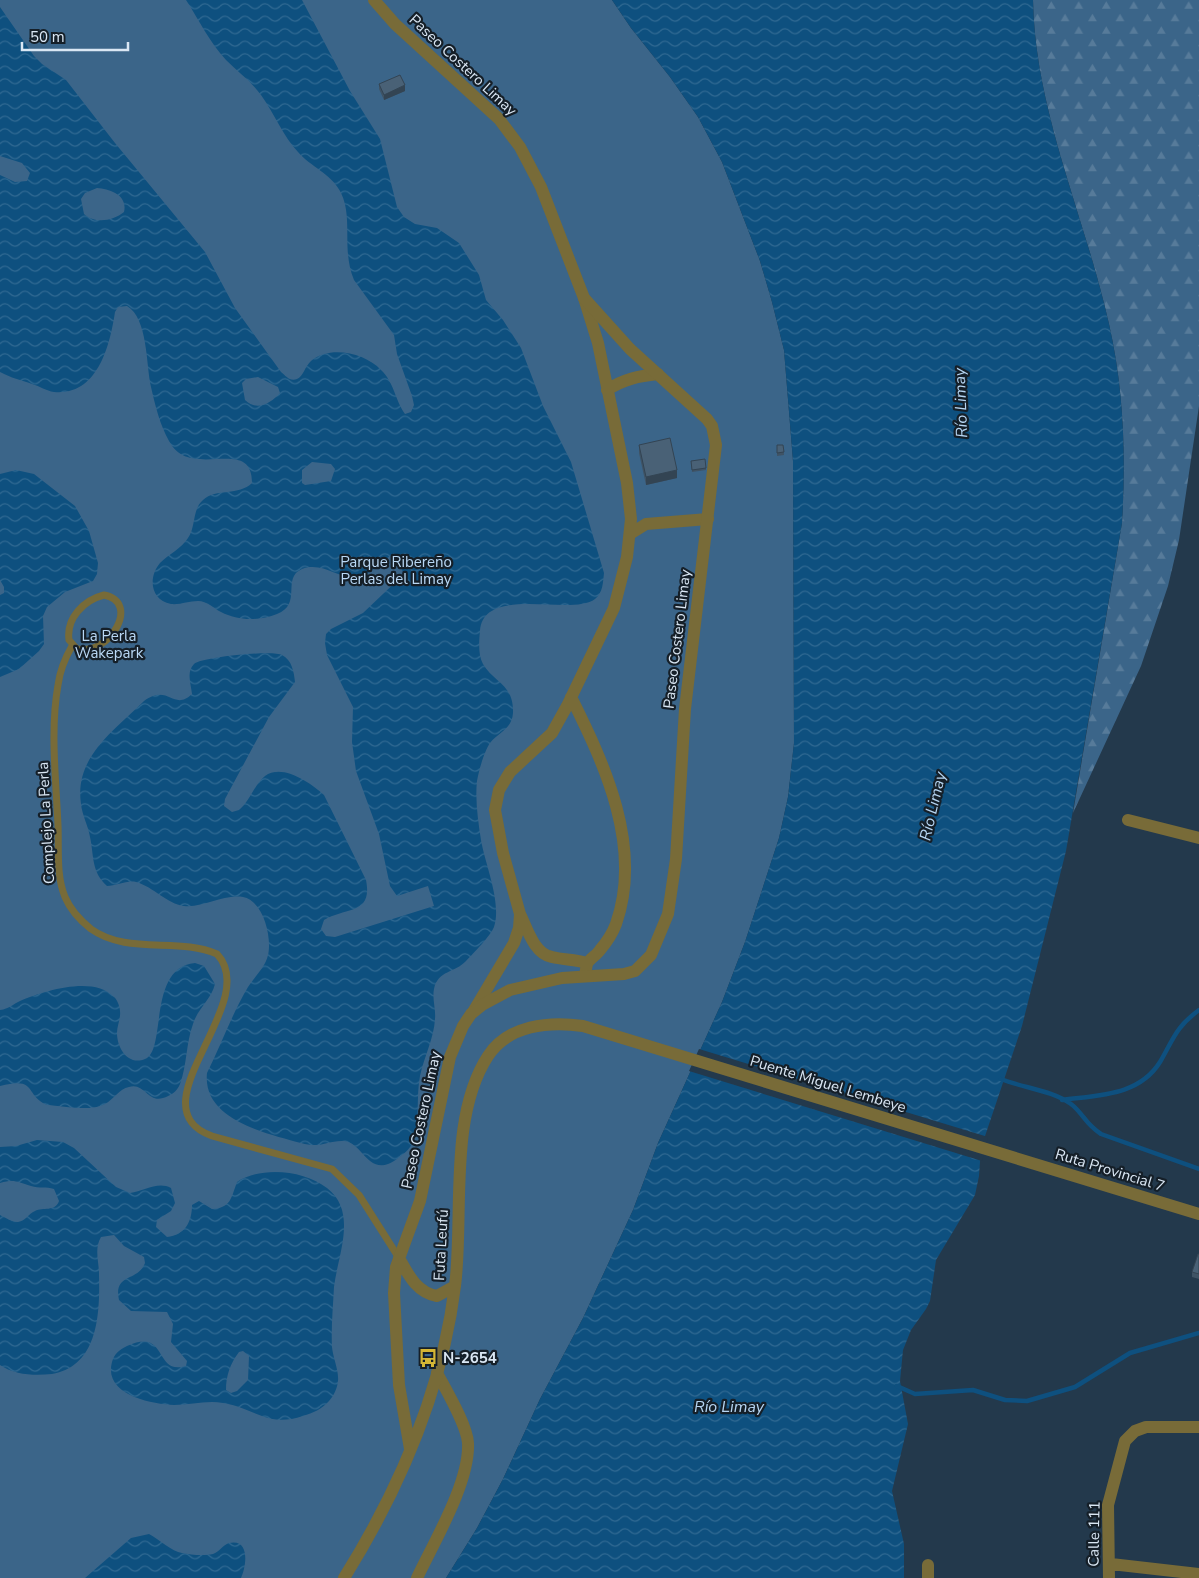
<svg xmlns="http://www.w3.org/2000/svg" width="1199" height="1578" font-family="'Nunito Sans',sans-serif">
  <style>
    .forest { fill: url(#forest-firs) }
    .park { fill: #3b6589 }
    .water { fill: url(#water-waves); fill-rule: evenodd }
    .pier { fill: #23394c }
    .lines { fill: none; stroke-linecap: round; stroke-linejoin: round }
    .stream { stroke: #0e507f; stroke-width: 4.5 }
    .service { stroke: #786b38; stroke-width: 7 }
    .minor { stroke: #786b38; stroke-width: 12 }
    .tertiary { stroke: #786b38; stroke-width: 12 }
    .wall { fill: #3f5365 }
    .shaded-wall { fill: #334453 }
    .building { fill: #496176; stroke: #334453 }
    .labels { text-anchor: middle; stroke-width: 4.5; stroke-linejoin: round; paint-order: stroke }
    .street-label { font-size: 15px; fill: #dae7f4; stroke: #151f28 }
    .park-label { font-size: 15px; fill: #b9d8f5; stroke: #151f28 }
    .poi-label { font-size: 15px; font-weight: bold; fill: #dae7f4; stroke: #151f28; text-anchor: start }
    .water-label { font-size: 16px; font-style: italic; fill: #b6d5f2; stroke: #151f28 }
  </style>
  <defs>
    <pattern id="forest-firs" width="22" height="20" patternUnits="userSpaceOnUse" patternTransform="scale(1.25)"><rect width="22" height="20" fill="#3b6589"/><path d="M5 1l3.5 6h-7zM16 11l3.5 6h-7z" fill="#577b9a"/></pattern>
    <pattern id="water-waves" width="16" height="10" patternUnits="userSpaceOnUse" patternTransform="scale(1.25)"><rect width="16" height="10" fill="#0e507f"/><path d="M0 5q4-4 8 0t8 0" fill="none" stroke="#306992"/></pattern>
  </defs>
  <rect width="100%" height="100%" fill="#23394c"/>
  <path class="forest" d="M 1033,0 L 1199,0 L 1199,406 L 1179,540 L 1168,586 L 1141,666 L 1073,813 L 1122,523 C 1126,456 1124,390 1109,324 C 1085,216 1035,112 1033,0 Z"/>
  <path class="park" d="M 0,0 L 612,0 L 631,28 L 670,77 L 698,117 L 722,162 L 760,261 L 772,302 L 784,350 L 793,461 L 794,743 L 788,797 L 779,838 L 745,942 L 722,1002 L 658,1143 L 633,1210 L 583,1318 L 540,1399 L 503,1479 L 477,1528 L 446,1578 L 0,1578 Z"/>
  <path class="water" d="M 186,0 L 302,0 L 350,91 L 380,139 L 397,207 L 404,217 L 415,224 L 437,228 L 459,243 L 479,275 L 486,300 L 503,320 L 521,348 L 543,406 L 571,462 L 604,573 C 603,582 603,593 595,599 C 572,617 483,584 480,631 C 479,641 478,655 483,664 C 494,683 514,684 513,713 C 512,729 499,732 490,743 C 484,752 479,770 477,781 C 475,799 478,821 481,840 C 485,864 502,903 494,927 C 491,935 473,954 466,961 C 455,973 438,970 434,989 C 432,999 436,1009 435,1019 C 434,1038 424,1057 420,1076 C 416,1097 420,1119 414,1140 C 412,1145 407,1152 402,1155 C 369,1184 365,1143 344,1141 C 328,1140 321,1149 301,1143 C 266,1133 202,1120 207,1073 C 221,1045 232,1014 248,987 C 254,977 265,968 268,955 C 272,938 264,901 243,897 C 223,894 204,908 184,906 C 167,904 154,887 136,882 C 127,880 116,886 107,886 C 91,872 94,855 90,837 C 88,825 82,815 81,804 C 74,757 114,731 144,701 C 169,683 173,712 192,694 C 191,684 186,672 194,664 C 202,657 273,650 282,655 C 292,660 294,672 295,682 L 269,717 L 225,799 L 224,806 L 232,812 L 239,810 C 250,801 254,785 265,776 C 282,763 311,783 324,795 L 366,880 C 373,915 346,907 324,920 L 321,929 L 326,936 L 335,937 L 434,906 L 428,886 L 397,896 L 390,886 L 379,834 L 356,771 L 352,742 L 353,707 L 327,655 L 325,643 L 326,634 L 331,629 L 363,613 L 404,574 L 394,553 C 383,560 371,575 357,577 C 339,580 323,561 302,569 C 281,578 303,604 277,614 C 259,621 238,621 221,612 C 213,608 207,601 198,601 C 189,601 180,605 171,604 C 150,600 148,577 160,563 C 169,554 181,549 188,538 C 196,527 192,509 203,500 C 216,488 239,496 252,483 C 252,434 190,482 169,441 C 160,425 155,405 151,387 C 146,365 148,318 127,306 L 118,307 L 115,312 C 110,345 98,396 54,392 C 46,391 40,386 32,384 C 21,380 11,378 0,372 L 0,175 L 15,182 L 27,181 L 30,173 L 22,163 L 0,156 L 0,7 L 34,56 L 42,64 L 66,80 L 115,143 L 205,252 L 235,308 L 281,372 C 286,376 290,382 297,379 C 303,377 305,366 311,361 C 330,345 365,353 381,370 C 394,382 395,400 405,414 L 411,412 L 414,405 L 412,396 L 397,354 L 394,335 L 354,280 C 341,250 354,217 340,191 C 330,173 311,167 298,152 C 283,136 274,113 261,95 C 251,81 238,72 226,60 C 210,43 199,20 186,0 ZM 97,188 C 110,189 128,195 124,212 C 113,221 95,224 84,214 L 81,199 L 85,193 ZM 258,377 L 278,387 L 280,393 C 271,403 257,412 245,400 L 242,383 L 246,379 ZM 312,462 L 331,464 L 335,469 L 331,481 L 305,485 L 302,483 L 302,470 Z
    M 612,0 L 1033,0 C 1035,112 1085,216 1109,324 C 1124,390 1126,456 1122,523 L 1066,851 L 1022,1026 L 981,1148 L 979,1176 L 975,1195 L 936,1260 L 930,1301 L 926,1309 L 911,1330 L 903,1350 L 900,1381 L 908,1424 L 892,1491 L 904,1544 L 904,1578 L 446,1578 L 477,1528 L 503,1479 L 540,1399 L 583,1318 L 633,1210 L 658,1143 L 722,1002 L 745,942 L 779,838 L 788,797 L 794,743 L 793,461 L 784,350 L 772,302 L 760,261 L 722,162 L 698,117 L 670,77 L 631,28 Z
    M 16,470 L 34,474 L 75,506 L 89,531 L 98,563 L 97,574 L 93,581 L 65,592 L 47,607 L 43,616 L 44,644 L 39,651 L 19,669 L 0,677 L 0,595 L 4,593 L 4,587 L 0,580 L 0,474 Z
    M 195,963 L 204,966 L 215,984 C 211,1000 198,1008 193,1024 C 186,1043 187,1065 180,1084 C 177,1092 170,1096 163,1098 C 148,1103 144,1082 129,1087 C 119,1089 114,1099 105,1104 C 90,1112 63,1106 47,1105 C 24,1095 38,1076 0,1086 L 0,1010 C 9,1009 13,1004 20,1001 C 43,991 94,975 114,997 C 117,999 120,1007 120,1011 C 121,1018 117,1026 117,1033 C 117,1048 128,1066 145,1059 C 167,1051 147,967 195,963 Z
    M 37,1140 L 63,1142 L 74,1148 L 116,1187 L 130,1193 C 144,1191 158,1181 171,1188 L 175,1203 L 171,1211 L 157,1220 L 156,1227 L 167,1237 C 185,1235 192,1222 192,1205 L 199,1201 L 212,1209 C 231,1208 231,1198 237,1182 C 261,1166 304,1170 327,1188 C 358,1212 338,1254 334,1287 C 333,1307 331,1328 332,1347 C 333,1358 339,1370 338,1381 C 337,1389 334,1395 329,1401 C 322,1409 313,1413 303,1416 C 267,1428 255,1408 223,1403 C 207,1400 191,1405 174,1405 C 151,1404 103,1395 112,1362 C 114,1354 119,1350 127,1346 C 169,1327 153,1376 186,1366 L 187,1361 L 171,1342 L 173,1324 L 167,1312 L 131,1311 L 119,1300 C 113,1273 138,1282 145,1263 L 144,1257 L 124,1246 L 114,1235 L 101,1237 C 94,1249 99,1261 99,1274 C 100,1312 99,1366 52,1374 C 34,1376 15,1375 0,1365 L 0,1215 C 6,1218 12,1222 18,1222 C 26,1221 28,1214 35,1211 C 43,1207 55,1212 59,1201 L 54,1189 C 46,1186 39,1189 31,1186 C 17,1182 15,1179 0,1183 L 0,1147 L 16,1146 ZM 243,1351 L 249,1356 L 248,1380 L 237,1391 L 231,1393 L 226,1390 C 226,1376 230,1364 239,1352 Z
    M 149,1534 C 159,1539 172,1552 182,1553 C 191,1555 204,1556 213,1554 C 219,1552 223,1545 229,1543 C 251,1538 246,1568 241,1578 L 85,1578 L 131,1538 Z"/>
  <path class="pier" d="M 699,1049 L 988,1137 L 982,1161 L 689,1071 Z"/>
  <g class="lines">
    <path class="stream" d="M 1001,1079 C 1023,1088 1052,1090 1071,1104 C 1083,1113 1085,1124 1101,1134 L 1199,1169
      M 1062,1100 C 1098,1095 1139,1096 1160,1062 C 1174,1038 1175,1028 1199,1010
      M 897,1386 L 915,1394 L 973,1390 L 1005,1400 L 1027,1401 L 1075,1387 L 1130,1353 L 1199,1333"/>
    <path class="service" d="M 104,595 C 141,602 110,656 77,649 L 69,640 C 66,618 84,600 104,595 Z
      M 72,646 C 65,658 60,670 58,685 C 50,730 56,779 58,825 C 59,848 56,876 65,897 C 70,909 81,921 91,929 C 127,955 179,937 217,954 C 263,1003 132,1107 212,1136 L 332,1169 L 359,1195 L 399,1258"/>
    <path class="minor" d="M 607,390 C 624,379 639,376 658,374
      M 630,534 L 646,524 L 708,519
      M 571,697 C 605,765 643,847 616,924 C 613,932 606,943 600,950 C 597,955 589,959 587,964 C 586,967 586,972 585,975
      M 1128,820 L 1199,838
      M 520,914 C 527,928 534,954 552,957 C 564,960 575,959 587,963
      M 473,1012 L 514,943 L 519,928 L 520,914 L 503,853 L 495,810 L 499,790 L 510,772 L 552,733 L 567,706 L 614,608 L 627,557 L 631,519 L 627,483 L 598,343 L 584,298
      M 1111,1564 L 1199,1574
      M 928,1565 L 928,1578
      M 417,1578 C 434,1542 470,1482 468,1443 C 467,1425 446,1390 437,1373
      M 1109,1578 L 1108,1505 L 1125,1441 L 1135,1431 L 1146,1427 L 1199,1427"/>
    <path class="tertiary" d="M 374,0 L 395,24 L 499,119 L 520,147 L 541,187 L 584,298 L 630,349 L 707,419 L 712,426 L 716,445 L 685,709 L 676,859 L 668,914 L 651,955 L 635,971 L 624,974 L 562,978 L 510,990 L 482,1005 L 471,1014 L 463,1026 L 450,1057 L 420,1201 L 396,1267 L 394,1293 L 399,1385 L 410,1449
      M 399,1258 C 408,1274 416,1292 437,1296 L 455,1286
      M 344,1578 C 399,1490 442,1390 455,1286 C 464,1217 448,1117 488,1056 C 508,1025 549,1021 583,1026 L 1199,1214"/>
  </g>
  <path class="wall" d="M 379,84 L 405,91 L 384,100 L 379,89 Z
    M 639,445 L 677,478 L 646,485 L 639,453 Z
    M 777,445 L 783,445 L 784,455 L 777,456 Z
    M 691,461 L 706,468 L 706,470 L 692,472 Z
    M 1199,1254 L 1199,1279 L 1192,1277 L 1192,1272 Z"/>
  <path class="shaded-wall" d="M 405,85 L 405,91 L 384,100 L 384,95 Z
    M 677,470 L 677,478 L 646,485 L 646,477 Z"/>
  <path class="building" d="M 400,75 L 405,85 L 384,95 L 379,84 Z
    M 670,438 L 677,470 L 646,477 L 639,445 Z
    M 777,445 L 783,445 L 784,452 L 777,453 Z
    M 705,459 L 706,468 L 692,470 L 691,461 Z
    M 1198,1254 L 1199,1254 L 1199,1274 L 1192,1272 Z"/>
  <defs>
    <g id="bus-bare" transform="scale(1.5)"><path d="M-5-6H5V4H4V6H2V4H-2V6H-4V4H-5ZM-3.5-4V0h7V-4ZM-3.5 1.2v1.5H-2V1.2ZM2 1.2v1.5H3.5V1.2Z" fill="#d4b635" stroke="#151f28" stroke-width="2.5" paint-order="stroke"/></g>
  </defs>
  <g fill-rule="evenodd">
    <use href="#bus-bare" x="428" y="1358"/>
  </g>
  <g class="labels">
    <g class="street-label">
      <text transform="translate(463 65) rotate(43)" y="5">Paseo Costero Limay</text>
      <text transform="translate(677 639) rotate(-83)" y="5">Paseo Costero Limay</text>
      <text transform="translate(46 823) rotate(-93)" y="5">Complejo La Perla</text>
      <text transform="translate(828 1084) rotate(17)" y="5">Puente Miguel Lembeye</text>
      <text transform="translate(421 1120) rotate(-78)" y="5">Paseo Costero Limay</text>
      <text transform="translate(1110 1170) rotate(17)" y="5">Ruta Provincial 7</text>
      <text transform="translate(441 1245) rotate(-87)" y="5">Futa Leufú</text>
      <text transform="translate(1094 1534) rotate(-89)" y="5">Calle 111</text>
    </g>
    <g class="park-label">
      <text x="396" y="567">Parque Ribereño<tspan x="396" dy="17">Perlas del Limay</tspan></text>
      <text x="109" y="641">La Perla<tspan x="109" dy="17">Wakepark</tspan></text>
    </g>
    <g class="poi-label">
      <text x="443" y="1363">N-2654</text>
    </g>
    <g class="water-label">
      <text transform="translate(960 403) rotate(-92)" y="6">Río Limay</text>
      <text transform="translate(932 806) rotate(-77)" y="6">Río Limay</text>
      <text x="729" y="1412">Río Limay</text>
    </g>
  </g>
  <path d="M22 42v8h106v-8" fill="none" stroke="#dae7f4" stroke-width="2.5"/>
  <text x="30" y="42" font-size="15" fill="#dae7f4" stroke="#151f28" stroke-width="4" paint-order="stroke">50 m</text>
</svg>
